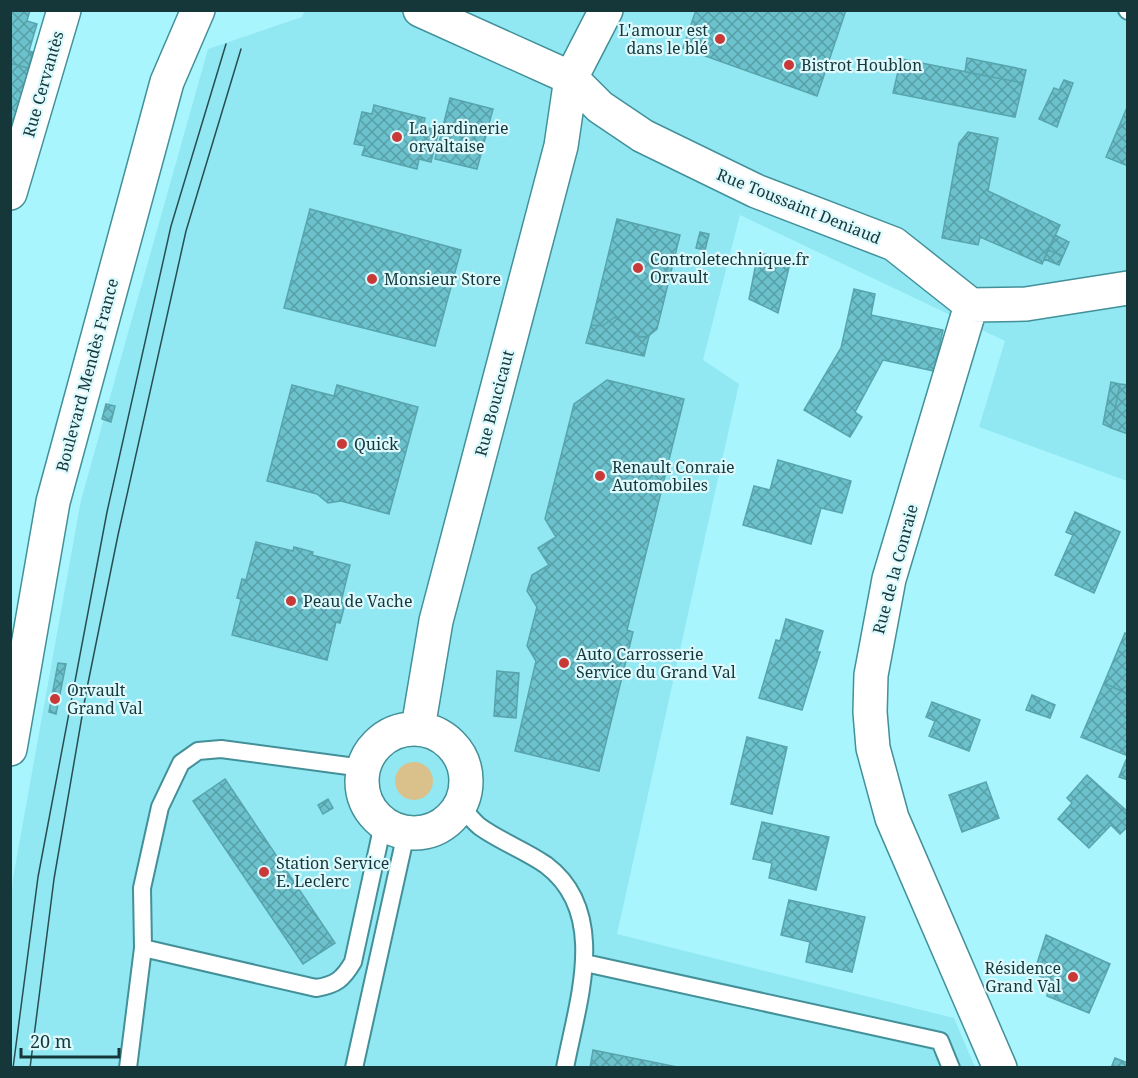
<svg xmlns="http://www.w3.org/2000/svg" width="1138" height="1078" font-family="'Noto Serif',serif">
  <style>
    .built { fill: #91e8f2 }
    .green { fill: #dac18c }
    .building { fill: url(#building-cross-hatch); stroke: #58a4ad; stroke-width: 1.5 }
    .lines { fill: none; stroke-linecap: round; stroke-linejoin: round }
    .service-casing { stroke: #439099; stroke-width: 20 }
    .minor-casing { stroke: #439099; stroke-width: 36 }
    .secondary-casing { stroke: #439099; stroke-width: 36 }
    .service { stroke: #fff; stroke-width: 16 }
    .minor { stroke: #fff; stroke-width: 33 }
    .secondary { stroke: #fff; stroke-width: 33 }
    .tram { stroke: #284e52; stroke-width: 1.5 }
    .poi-dot { fill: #c83938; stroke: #dcf9fd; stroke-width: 2 }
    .labels { text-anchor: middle; stroke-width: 4.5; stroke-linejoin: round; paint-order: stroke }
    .poi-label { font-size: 16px; fill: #16373a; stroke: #dcf9fd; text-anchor: start }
    .street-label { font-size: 16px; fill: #16373a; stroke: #dcf9fd }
  </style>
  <defs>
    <pattern id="building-cross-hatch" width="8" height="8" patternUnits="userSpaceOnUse" patternTransform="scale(1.5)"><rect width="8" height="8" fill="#6bc2cc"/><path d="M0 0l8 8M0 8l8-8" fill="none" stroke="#579ea7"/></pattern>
  </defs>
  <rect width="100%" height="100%" fill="#a8f5fe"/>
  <path class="built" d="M 305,10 L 1127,11 L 1127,481 L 979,427 L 1005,341 L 740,215 L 703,360 L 739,384 L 617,934 L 954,1018 L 975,1067 L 11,1068 L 10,926 L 13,878 L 81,500 L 208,49 L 302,17 Z"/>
  <path class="green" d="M395 781a19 19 0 1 1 38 0a19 19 0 1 1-38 0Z"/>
  <path class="building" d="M 10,10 L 30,10 L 27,21 L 37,24 L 29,51 L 33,52 L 28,68 L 10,63 Z
    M 696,10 L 846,10 L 817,96 L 683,48 Z
    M 967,58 L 1026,70 L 1023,83 L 965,72 Z
    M 901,59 L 1023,83 L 1015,117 L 893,93 Z
    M 10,63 L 34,70 L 16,125 L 10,124 Z
    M 1064,80 L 1073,83 L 1057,127 L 1039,119 L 1054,88 L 1059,90 Z
    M 450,98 L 493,109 L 477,169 L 435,159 Z
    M 374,105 L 425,118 L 423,127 L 439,130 L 431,162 L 419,159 L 417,169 L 362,155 L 365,146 L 354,144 L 362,112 L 372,114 Z
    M 1128,105 L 1128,166 L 1106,157 Z
    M 968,132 L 998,138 L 988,191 L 1060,225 L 1042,264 L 980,237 L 978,245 L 942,238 L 959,143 Z
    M 310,209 L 461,250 L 435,346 L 284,308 Z
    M 617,219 L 680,235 L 657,329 L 647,337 L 640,337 L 615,317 L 602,326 L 591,325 Z
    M 700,232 L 709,234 L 705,250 L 696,248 Z
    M 1055,235 L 1069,242 L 1063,256 L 1048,250 Z
    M 1048,250 L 1063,256 L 1059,265 L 1044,259 Z
    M 758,253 L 791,259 L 778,313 L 749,299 Z
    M 854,289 L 875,294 L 871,315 L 943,330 L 934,371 L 883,360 L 855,412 L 862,417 L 850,437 L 804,410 L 841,348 Z
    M 615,317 L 640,337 L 649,336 L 644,356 L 586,343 L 591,325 L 602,326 Z
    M 607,380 L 684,399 L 627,630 L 633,632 L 599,771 L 515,751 L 536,661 L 527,646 L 537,607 L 527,591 L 532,575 L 549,565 L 538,548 L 556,537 L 545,519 L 574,404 Z
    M 1111,382 L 1120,384 L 1111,428 L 1103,424 Z
    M 1120,384 L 1128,385 L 1128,434 L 1111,428 Z
    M 292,385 L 334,396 L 337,385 L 418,407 L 389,514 L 341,501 L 328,503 L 317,494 L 267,481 Z
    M 106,404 L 115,406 L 111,422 L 102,419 Z
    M 778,460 L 851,481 L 842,513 L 821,508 L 811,544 L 743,525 L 754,486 L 770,490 Z
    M 1075,512 L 1120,532 L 1094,593 L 1055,575 L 1073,535 L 1066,532 Z
    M 256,542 L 293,551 L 294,547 L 313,552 L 312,555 L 350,565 L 341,602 L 345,604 L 340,623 L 336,622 L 327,660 L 232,635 L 241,599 L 237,598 L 242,579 L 246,580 Z
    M 786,619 L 823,631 L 817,652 L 820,652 L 802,710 L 759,698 L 776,640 L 780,641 Z
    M 1125,633 L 1128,634 L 1128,694 L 1104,683 Z
    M 58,663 L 66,664 L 56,714 L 49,712 Z
    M 497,671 L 519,673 L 516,718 L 494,716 Z
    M 1104,683 L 1128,694 L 1128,756 L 1081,737 Z
    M 1032,695 L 1055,705 L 1050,718 L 1026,710 Z
    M 932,702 L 980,720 L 969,751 L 929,736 L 935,721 L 926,717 Z
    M 747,737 L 787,747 L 772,814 L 731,804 Z
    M 1126,760 L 1128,760 L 1128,780 L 1119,777 Z
    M 1087,775 L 1128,812 L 1128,826 L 1120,834 L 1111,825 L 1089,848 L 1058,819 L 1072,803 L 1067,798 Z
    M 225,779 L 335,943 L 303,964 L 193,801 Z
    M 986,782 L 999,818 L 962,832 L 949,795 Z
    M 328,799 L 333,808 L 323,814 L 318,805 Z
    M 762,822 L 829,837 L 816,890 L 769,878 L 772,863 L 753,859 Z
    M 789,900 L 865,917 L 852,972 L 806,962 L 810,942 L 781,935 Z
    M 1046,935 L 1110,964 L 1089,1013 L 1047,996 L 1049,981 L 1034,973 Z
    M 593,1050 L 682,1068 L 590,1068 Z
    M 1115,1058 L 1128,1063 L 1128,1068 L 1111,1068 Z"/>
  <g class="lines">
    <g class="service-casing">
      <path id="service" d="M 1127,10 L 1128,11
        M 460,805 C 466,812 472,820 479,826 C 499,841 525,850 546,865 C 610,913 577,1003 565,1068
        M 143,948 L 316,988 C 336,985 343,979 353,962 L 383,824
        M 585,963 L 940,1041 L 951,1068
        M 128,1068 L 143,948 L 142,888 L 160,807 L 181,763 L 198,751 L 221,749 L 363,768
        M 354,1068 L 406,833"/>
    </g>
    <g class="minor-casing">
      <path id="minor" d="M 420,10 L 571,78 L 600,107 L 643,136 L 756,191 L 894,244 L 971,305 L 1026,304 L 1128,288
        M 10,193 L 64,10
        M 971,305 L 889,579 L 871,675 L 870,712 L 873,748 L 892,818 L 1000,1068
        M 418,728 L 436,621 L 561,146 L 571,78 L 606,10
        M362 781a52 52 0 1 1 104 0a52 52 0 1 1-104 0Z"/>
    </g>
    <g class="secondary-casing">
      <path id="secondary" d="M 10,749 L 53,502 L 167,82 L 198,10"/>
    </g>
    <use href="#service" class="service"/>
    <use href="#minor" class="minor"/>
    <use href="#secondary" class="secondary"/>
    <path class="tram" d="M 13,1068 L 38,877 L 107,512 L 171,226 L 226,44
      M 30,1068 L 54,879 L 86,693 L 118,535 L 186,231 L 241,49"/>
  </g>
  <g class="poi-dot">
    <circle cx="720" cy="39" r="6"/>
    <circle cx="789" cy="65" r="6"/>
    <circle cx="397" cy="137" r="6"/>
    <circle cx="638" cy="268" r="6"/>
    <circle cx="372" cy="279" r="6"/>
    <circle cx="342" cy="444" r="6"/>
    <circle cx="600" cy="476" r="6"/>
    <circle cx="291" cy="601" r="6"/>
    <circle cx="564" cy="663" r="6"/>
    <circle cx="55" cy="699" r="6"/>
    <circle cx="264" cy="872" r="6"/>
    <circle cx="1073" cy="977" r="6"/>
  </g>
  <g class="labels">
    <g class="poi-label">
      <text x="708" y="36" text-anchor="end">L'amour est<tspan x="708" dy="18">dans le blé</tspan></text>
      <text x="801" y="71">Bistrot Houblon</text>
      <text x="409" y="134">La jardinerie<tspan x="409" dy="18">orvaltaise</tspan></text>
      <text x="650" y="265">Controletechnique.fr<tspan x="650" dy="18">Orvault</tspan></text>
      <text x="384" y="285">Monsieur Store</text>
      <text x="354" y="450">Quick</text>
      <text x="612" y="473">Renault Conraie<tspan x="612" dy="18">Automobiles</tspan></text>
      <text x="303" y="607">Peau de Vache</text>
      <text x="576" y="660">Auto Carrosserie<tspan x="576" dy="18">Service du Grand Val</tspan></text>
      <text x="67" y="696">Orvault<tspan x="67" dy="18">Grand Val</tspan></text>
      <text x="276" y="869">Station Service<tspan x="276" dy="18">E. Leclerc</tspan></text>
      <text x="1061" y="974" text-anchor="end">Résidence<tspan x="1061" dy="18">Grand Val</tspan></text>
    </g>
    <g class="street-label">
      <text transform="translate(43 84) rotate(-74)" y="6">Rue Cervantès</text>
      <text transform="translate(799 206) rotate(22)" y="6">Rue Toussaint Deniaud</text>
      <text transform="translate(87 375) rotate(-75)" y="6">Boulevard Mendès France</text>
      <text transform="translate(494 403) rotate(-75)" y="6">Rue Boucicaut</text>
      <text transform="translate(895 569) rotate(-75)" y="6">Rue de la Conraie</text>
    </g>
  </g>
  <rect width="1138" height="1078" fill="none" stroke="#16373a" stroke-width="24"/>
  <path d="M21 1048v9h98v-9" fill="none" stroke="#16373a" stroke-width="3"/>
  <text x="30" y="1048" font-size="18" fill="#16373a" stroke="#dcf9fd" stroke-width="4.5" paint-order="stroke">20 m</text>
</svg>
